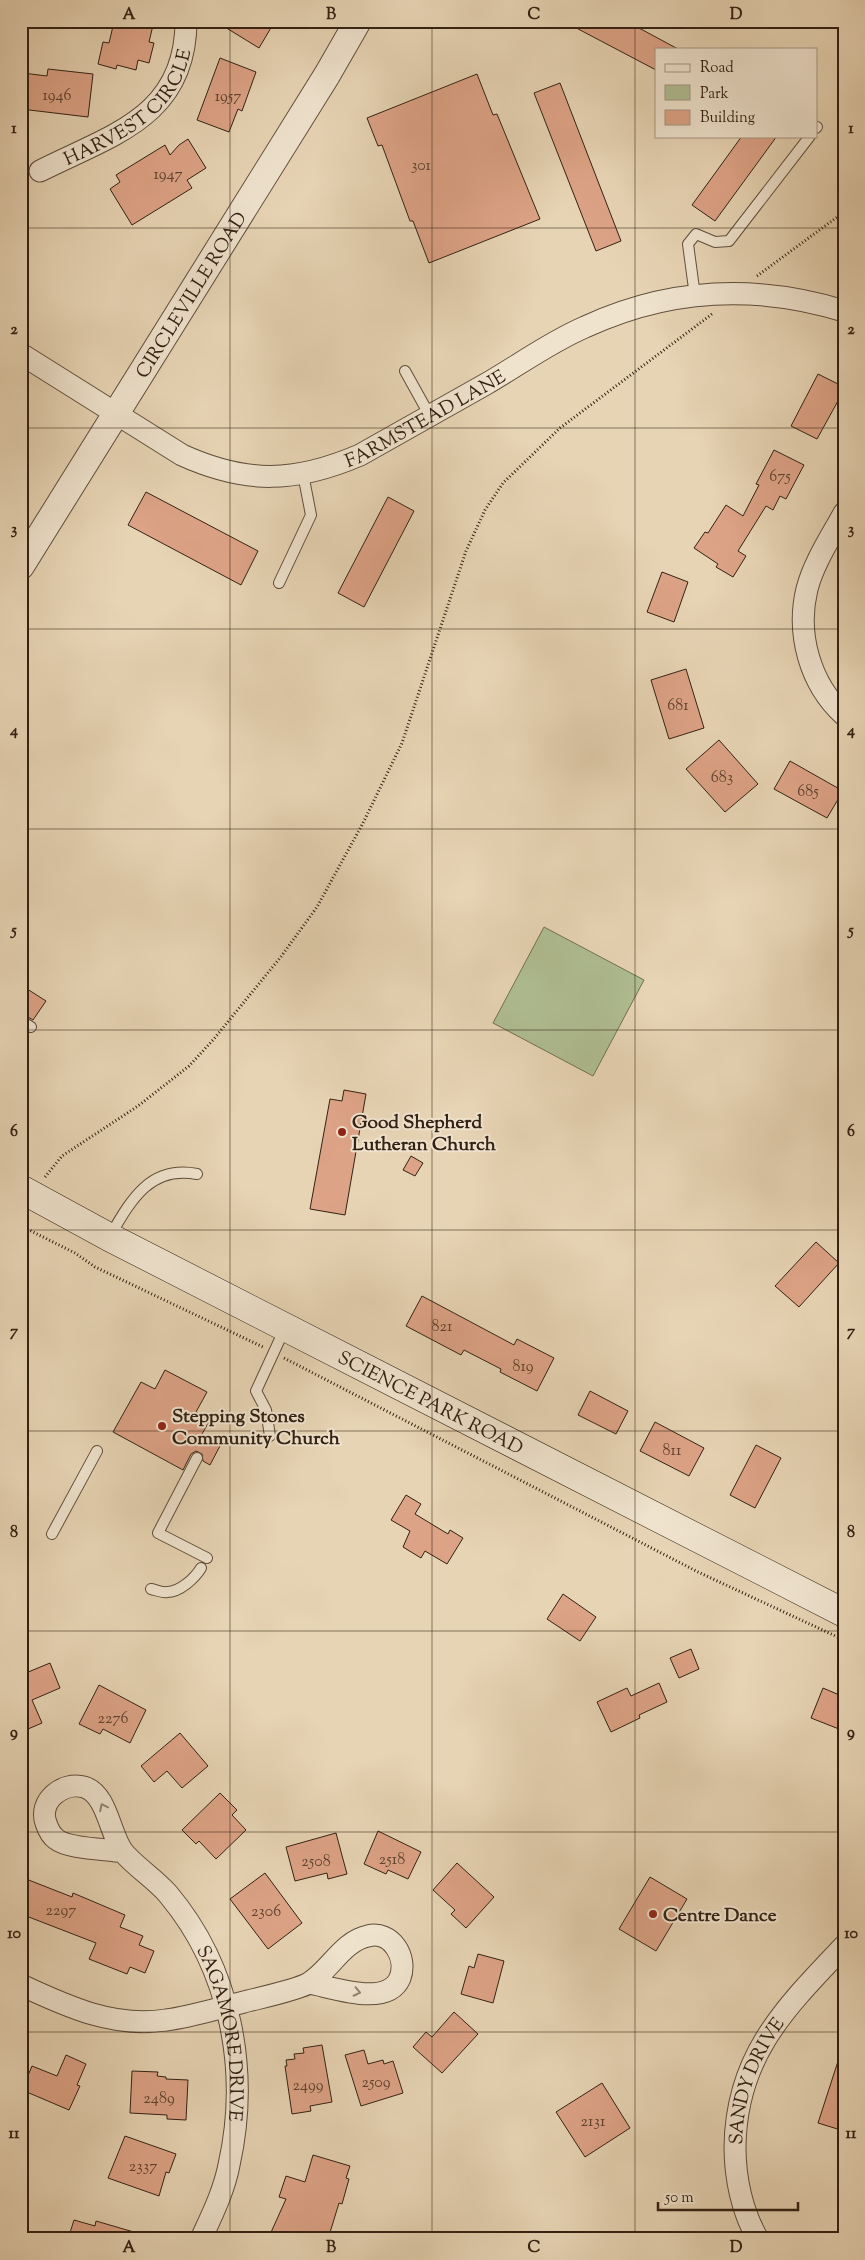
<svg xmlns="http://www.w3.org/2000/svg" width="865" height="2260" font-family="'Sorts Mill Goudy',serif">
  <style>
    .green { fill: #afbe92; stroke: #717053 }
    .building { fill: #dda386; stroke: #332114 }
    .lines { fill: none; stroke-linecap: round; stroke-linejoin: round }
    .service-casing { stroke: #604e3c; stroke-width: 12 }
    .minor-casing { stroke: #604e3c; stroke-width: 23 }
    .tertiary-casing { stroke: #604e3c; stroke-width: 28 }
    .secondary-casing { stroke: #332114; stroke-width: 29 }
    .path { stroke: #332114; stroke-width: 3; stroke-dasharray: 1 2.5; stroke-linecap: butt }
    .service { stroke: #efe3ce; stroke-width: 10 }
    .minor { stroke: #efe3ce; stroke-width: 21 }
    .tertiary { stroke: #efe3ce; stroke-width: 26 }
    .secondary { stroke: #efe3ce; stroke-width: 28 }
    .oneway { stroke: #918271 }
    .grid { fill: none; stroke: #332114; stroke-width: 1; stroke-opacity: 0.55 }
    .poi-dot { fill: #8f2418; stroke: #efe3ce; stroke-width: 2 }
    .labels { text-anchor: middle; stroke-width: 4; stroke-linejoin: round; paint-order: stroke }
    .number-label { font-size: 16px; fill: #5e4230 }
    .street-label { font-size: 19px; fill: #332114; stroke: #efe3ce }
    .poi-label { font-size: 19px; font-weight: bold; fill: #332114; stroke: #efe3ce; text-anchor: start }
    .neatline { fill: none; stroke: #332114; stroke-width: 2 }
    .grid-label { font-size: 16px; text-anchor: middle; font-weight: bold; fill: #332114 }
  </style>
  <rect width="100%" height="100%" fill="#e7d4b4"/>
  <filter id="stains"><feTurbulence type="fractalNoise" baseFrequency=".004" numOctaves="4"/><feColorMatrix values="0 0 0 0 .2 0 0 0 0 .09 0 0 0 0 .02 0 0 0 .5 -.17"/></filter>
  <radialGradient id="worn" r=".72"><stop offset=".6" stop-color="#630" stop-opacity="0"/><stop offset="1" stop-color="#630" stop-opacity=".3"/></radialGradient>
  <path class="green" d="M 544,927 L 644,980 L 593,1076 L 493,1023 Z"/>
  <path class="building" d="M 118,21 L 154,21 L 149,42 L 154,43 L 149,63 L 138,60 L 136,70 L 117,65 L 116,69 L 98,64 L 103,42 L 109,43 L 113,26 L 117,27 Z
    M 215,21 L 275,21 L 259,48 Z
    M 563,21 L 626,21 L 678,49 L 656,49 L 656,70 Z
    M 220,58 L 256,72 L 242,111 L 238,109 L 229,132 L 197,120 Z
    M 48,69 L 93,74 L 88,117 L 21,109 L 23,73 L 47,76 Z
    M 477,74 L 493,115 L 497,114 L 540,219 L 429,263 L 413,221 L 410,221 L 382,145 L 378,146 L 367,118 Z
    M 560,83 L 621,241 L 596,251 L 534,93 Z
    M 742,136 L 777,136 L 715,221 L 692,205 Z
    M 188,139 L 206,168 L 187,180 L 192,188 L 132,225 L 110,189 L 120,182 L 116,175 L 165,145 L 170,155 L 179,145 Z
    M 818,374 L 844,387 L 844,390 L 817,439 L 791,426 Z
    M 774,450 L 804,465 L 786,499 L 780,496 L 773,510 L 766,506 L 738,551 L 746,556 L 733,577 L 716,567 L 718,564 L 694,548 L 705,532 L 708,533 L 726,505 L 743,516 L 759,485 L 756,484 Z
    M 146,492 L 258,551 L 241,585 L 128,525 Z
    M 388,497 L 414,511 L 364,607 L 338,593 Z
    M 662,572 L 688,582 L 674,622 L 647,612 Z
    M 686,669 L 704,728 L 669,739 L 651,680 Z
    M 719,740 L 758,784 L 725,812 L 686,769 Z
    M 790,761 L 843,791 L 827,818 L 774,789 Z
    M 21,985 L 46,1001 L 33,1020 L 21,1013 Z
    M 344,1090 L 366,1094 L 345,1215 L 310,1209 L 330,1099 L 342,1101 Z
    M 411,1156 L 423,1163 L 415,1176 L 403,1170 Z
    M 816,1242 L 839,1263 L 799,1307 L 775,1286 Z
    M 422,1296 L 514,1345 L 517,1339 L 554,1358 L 537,1391 L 500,1372 L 501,1369 L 464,1350 L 461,1355 L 406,1326 Z
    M 165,1370 L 207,1392 L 196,1412 L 210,1420 L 202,1434 L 221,1444 L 210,1465 L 203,1461 L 202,1454 L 196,1451 L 191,1454 L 183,1470 L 113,1432 L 141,1382 L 155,1389 Z
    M 590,1391 L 628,1411 L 616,1434 L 578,1415 Z
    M 655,1422 L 704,1448 L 689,1476 L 640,1451 Z
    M 756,1445 L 781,1458 L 755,1508 L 730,1495 Z
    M 406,1495 L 421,1504 L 415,1514 L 448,1534 L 450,1530 L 463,1538 L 447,1564 L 425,1551 L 421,1558 L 403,1547 L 410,1531 L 391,1520 Z
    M 563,1594 L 596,1617 L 580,1641 L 547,1619 Z
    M 691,1649 L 699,1669 L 679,1678 L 670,1658 Z
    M 50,1663 L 60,1688 L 32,1700 L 42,1723 L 21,1732 L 21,1675 Z
    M 659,1683 L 667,1702 L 639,1715 L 640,1718 L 611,1732 L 597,1702 L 627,1688 L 631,1696 Z
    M 99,1685 L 146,1710 L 130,1743 L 103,1729 L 100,1734 L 79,1724 Z
    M 823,1688 L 844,1697 L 844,1731 L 811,1718 Z
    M 180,1733 L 208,1766 L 182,1788 L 167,1771 L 154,1782 L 141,1766 Z
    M 220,1793 L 237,1810 L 232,1815 L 246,1830 L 216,1859 L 199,1841 L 196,1844 L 182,1830 Z
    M 378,1831 L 421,1852 L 408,1879 L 388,1870 L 386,1874 L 364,1864 Z
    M 336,1833 L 347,1874 L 328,1879 L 327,1873 L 295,1881 L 286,1847 Z
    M 457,1863 L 494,1897 L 466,1928 L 451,1914 L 455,1910 L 433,1890 Z
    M 265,1873 L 302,1923 L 268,1949 L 230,1899 Z
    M 21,1877 L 72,1897 L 73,1893 L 125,1915 L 120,1927 L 143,1936 L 139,1945 L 154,1951 L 145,1973 L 130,1967 L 127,1974 L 89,1959 L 96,1943 L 21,1914 Z
    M 650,1877 L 687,1899 L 656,1951 L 619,1929 Z
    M 478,1954 L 504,1961 L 493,2003 L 461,1994 L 469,1966 L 474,1968 Z
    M 454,2012 L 478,2034 L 442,2073 L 413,2047 L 426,2032 L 432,2037 Z
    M 322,2045 L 332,2102 L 310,2106 L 311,2111 L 292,2114 L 285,2066 L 287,2066 L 286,2060 L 295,2059 L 294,2054 L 304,2053 L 303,2048 Z
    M 364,2050 L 368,2064 L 383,2060 L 384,2064 L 393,2061 L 403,2093 L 361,2106 L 345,2055 Z
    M 841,2052 L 844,2053 L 844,2131 L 818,2123 Z
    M 66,2055 L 86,2064 L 77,2085 L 80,2086 L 69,2110 L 22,2090 L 32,2066 L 57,2076 Z
    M 132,2071 L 158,2072 L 157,2076 L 166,2077 L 166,2079 L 188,2080 L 186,2120 L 167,2119 L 167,2115 L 130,2113 Z
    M 602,2083 L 630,2128 L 585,2157 L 556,2112 Z
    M 125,2136 L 176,2154 L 169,2173 L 166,2172 L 159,2196 L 108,2178 Z
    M 313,2155 L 350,2166 L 346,2178 L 349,2179 L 342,2204 L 339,2203 L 328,2239 L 268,2239 L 286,2199 L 279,2197 L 286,2176 L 305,2182 Z
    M 74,2220 L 95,2226 L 96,2221 L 144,2235 L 143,2239 L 68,2239 Z"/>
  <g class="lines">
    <g class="service-casing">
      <path id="service" d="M 816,128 L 817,127
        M 695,296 L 688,244 L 696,234 L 715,242 L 729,241 L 810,136
        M 405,371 L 430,416
        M 279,583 L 311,515 L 303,474
        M 21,1021 L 31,1027
        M 110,1236 C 131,1200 150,1165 197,1174
        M 270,1436 L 266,1410 L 256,1391 L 285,1328
        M 197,1458 L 158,1533 L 207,1558
        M 52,1534 L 97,1451
        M 151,1589 C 156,1590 162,1593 167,1592 C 180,1592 195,1578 201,1568"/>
    </g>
    <g class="minor-casing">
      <g id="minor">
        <path id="s1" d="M 40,171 C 111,135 186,117 186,21"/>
        <path id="s2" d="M 21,354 L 182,455 C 246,484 295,483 360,455 C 402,431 444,408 486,384 C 519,365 550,342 585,327 C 669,288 756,284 844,311"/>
        <path d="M 844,513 C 831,537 814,562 807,589 C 796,634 810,684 844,715"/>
        <path id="s3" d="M 123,1852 C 107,1849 68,1849 56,1839 C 52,1836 48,1829 46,1823 C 38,1801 63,1781 84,1787 C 108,1794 110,1837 124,1853 C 137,1868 155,1879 168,1894 C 231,1969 250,2071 229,2165 C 224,2191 212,2215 201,2239"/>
        <path d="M 21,1985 C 68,2007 114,2028 166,2020 C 192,2017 218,2008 244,2002 C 259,1998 297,1990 309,1983 C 330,1970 343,1941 368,1936 C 391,1930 408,1957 400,1978 C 387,2008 332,1987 309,1983"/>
        <path id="s4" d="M 758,2239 C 742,2212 735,2178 735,2147 C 736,2056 785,2008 844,1946"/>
      </g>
    </g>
    <g class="tertiary-casing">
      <g id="tertiary">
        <path id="s5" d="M 21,566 L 327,75 L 358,21"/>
      </g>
    </g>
    <g class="secondary-casing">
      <g id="secondary">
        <path id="s6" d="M 21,1189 L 109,1237 L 844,1613"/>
      </g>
    </g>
    <path class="path" d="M 757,276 L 844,212
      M 45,1177 L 62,1156 L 138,1106 L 189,1066 L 213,1040 L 280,958 L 317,907 L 363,823 L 402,743 L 466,551 L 485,510 L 503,483 L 560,428 L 712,314
      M 21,1226 L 75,1253 L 95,1267 L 263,1347
      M 284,1358 L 698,1572 L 844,1640"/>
    <use href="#service" class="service"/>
    <use href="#minor" class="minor"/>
    <use href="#tertiary" class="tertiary"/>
    <use href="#secondary" class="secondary"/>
  </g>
  <defs><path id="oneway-chevron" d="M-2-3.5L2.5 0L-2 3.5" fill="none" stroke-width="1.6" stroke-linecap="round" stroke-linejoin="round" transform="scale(1.25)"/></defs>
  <g class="oneway">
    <use href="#oneway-chevron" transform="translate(103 1807) rotate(-116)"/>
    <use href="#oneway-chevron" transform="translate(357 1992) rotate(12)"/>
  </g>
  <path class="grid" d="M 230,21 L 230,2239M 432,21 L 432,2239M 635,21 L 635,2239M 21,228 L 844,228M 21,428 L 844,428M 21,629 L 844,629M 21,829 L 844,829M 21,1030 L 844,1030M 21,1230 L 844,1230M 21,1431 L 844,1431M 21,1631 L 844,1631M 21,1832 L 844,1832M 21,2032 L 844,2032"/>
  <g class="poi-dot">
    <circle cx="342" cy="1132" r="5"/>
    <circle cx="162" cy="1426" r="5"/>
    <circle cx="653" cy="1914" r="5"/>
  </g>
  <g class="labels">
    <g class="number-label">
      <text x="57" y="100">1946</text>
      <text x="228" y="101">1957</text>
      <text x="421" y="170">301</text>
      <text x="168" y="179">1947</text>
      <text x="780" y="481">675</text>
      <text x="678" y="710">681</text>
      <text x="722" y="782">683</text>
      <text x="808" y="796">685</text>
      <text x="442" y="1331">821</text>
      <text x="523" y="1371">819</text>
      <text x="672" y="1455">811</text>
      <text x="113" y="1723">2276</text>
      <text x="392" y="1864">2518</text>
      <text x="316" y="1866">2508</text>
      <text x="61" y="1915">2297</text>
      <text x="266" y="1916">2306</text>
      <text x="376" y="2087">2509</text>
      <text x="308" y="2090">2499</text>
      <text x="159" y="2103">2489</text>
      <text x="593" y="2126">2131</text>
      <text x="143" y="2171">2337</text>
    </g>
    <g class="street-label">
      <text dy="7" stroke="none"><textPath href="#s1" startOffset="112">HARVEST CIRCLE</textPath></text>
      <text dy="7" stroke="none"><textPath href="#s5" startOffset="320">CIRCLEVILLE ROAD</textPath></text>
      <text dy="7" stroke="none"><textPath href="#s2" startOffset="449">FARMSTEAD LANE</textPath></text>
      <text dy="7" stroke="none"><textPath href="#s6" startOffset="462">SCIENCE PARK ROAD</textPath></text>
      <text dy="7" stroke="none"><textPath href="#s3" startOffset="444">SAGAMORE DRIVE</textPath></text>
      <text dy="7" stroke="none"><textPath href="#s4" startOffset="166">SANDY DRIVE</textPath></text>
    </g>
    <g class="poi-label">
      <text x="352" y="1128">Good Shepherd<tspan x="352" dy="22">Lutheran Church</tspan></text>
      <text x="172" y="1422">Stepping Stones<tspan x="172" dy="22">Community Church</tspan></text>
      <text x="663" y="1921">Centre Dance</text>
    </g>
  </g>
  <rect width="865" height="2260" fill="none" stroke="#e7d4b4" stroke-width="55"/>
  <rect x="655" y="48" width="162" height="90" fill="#efe3ce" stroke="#a49584"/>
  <rect x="665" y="64" width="25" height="8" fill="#efe3ce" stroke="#a49584"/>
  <text x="700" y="72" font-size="15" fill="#332114">Road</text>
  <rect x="665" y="85" width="25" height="15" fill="#afbe92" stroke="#a49584"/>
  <text x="700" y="98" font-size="15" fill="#332114">Park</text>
  <rect x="665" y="110" width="25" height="15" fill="#dda386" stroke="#a49584"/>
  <text x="700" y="122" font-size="15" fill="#332114">Building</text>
  <path d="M658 2202v8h140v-8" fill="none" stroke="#332114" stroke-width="2.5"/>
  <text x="665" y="2202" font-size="15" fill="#332114" stroke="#efe3ce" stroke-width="4" paint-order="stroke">50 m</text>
  <rect x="28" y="28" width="810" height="2204" class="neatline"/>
  <g class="grid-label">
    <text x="129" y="19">A</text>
    <text x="331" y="19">B</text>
    <text x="534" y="19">C</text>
    <text x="736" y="19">D</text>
    <text x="14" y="133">1</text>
    <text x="851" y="133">1</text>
    <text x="14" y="334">2</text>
    <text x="851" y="334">2</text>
    <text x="14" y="534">3</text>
    <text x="851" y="534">3</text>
    <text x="14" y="735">4</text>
    <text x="851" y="735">4</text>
    <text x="14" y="935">5</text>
    <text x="851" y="935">5</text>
    <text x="14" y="1136">6</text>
    <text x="851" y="1136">6</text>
    <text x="14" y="1336">7</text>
    <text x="851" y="1336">7</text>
    <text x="14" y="1537">8</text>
    <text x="851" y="1537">8</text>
    <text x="14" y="1737">9</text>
    <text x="851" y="1737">9</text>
    <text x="14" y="1938">10</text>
    <text x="851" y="1938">10</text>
    <text x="14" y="2138">11</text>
    <text x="851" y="2138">11</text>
    <text x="129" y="2252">A</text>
    <text x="331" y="2252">B</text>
    <text x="534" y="2252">C</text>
    <text x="736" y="2252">D</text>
  </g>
  <rect width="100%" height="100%" filter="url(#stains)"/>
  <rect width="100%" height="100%" fill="url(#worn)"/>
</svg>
